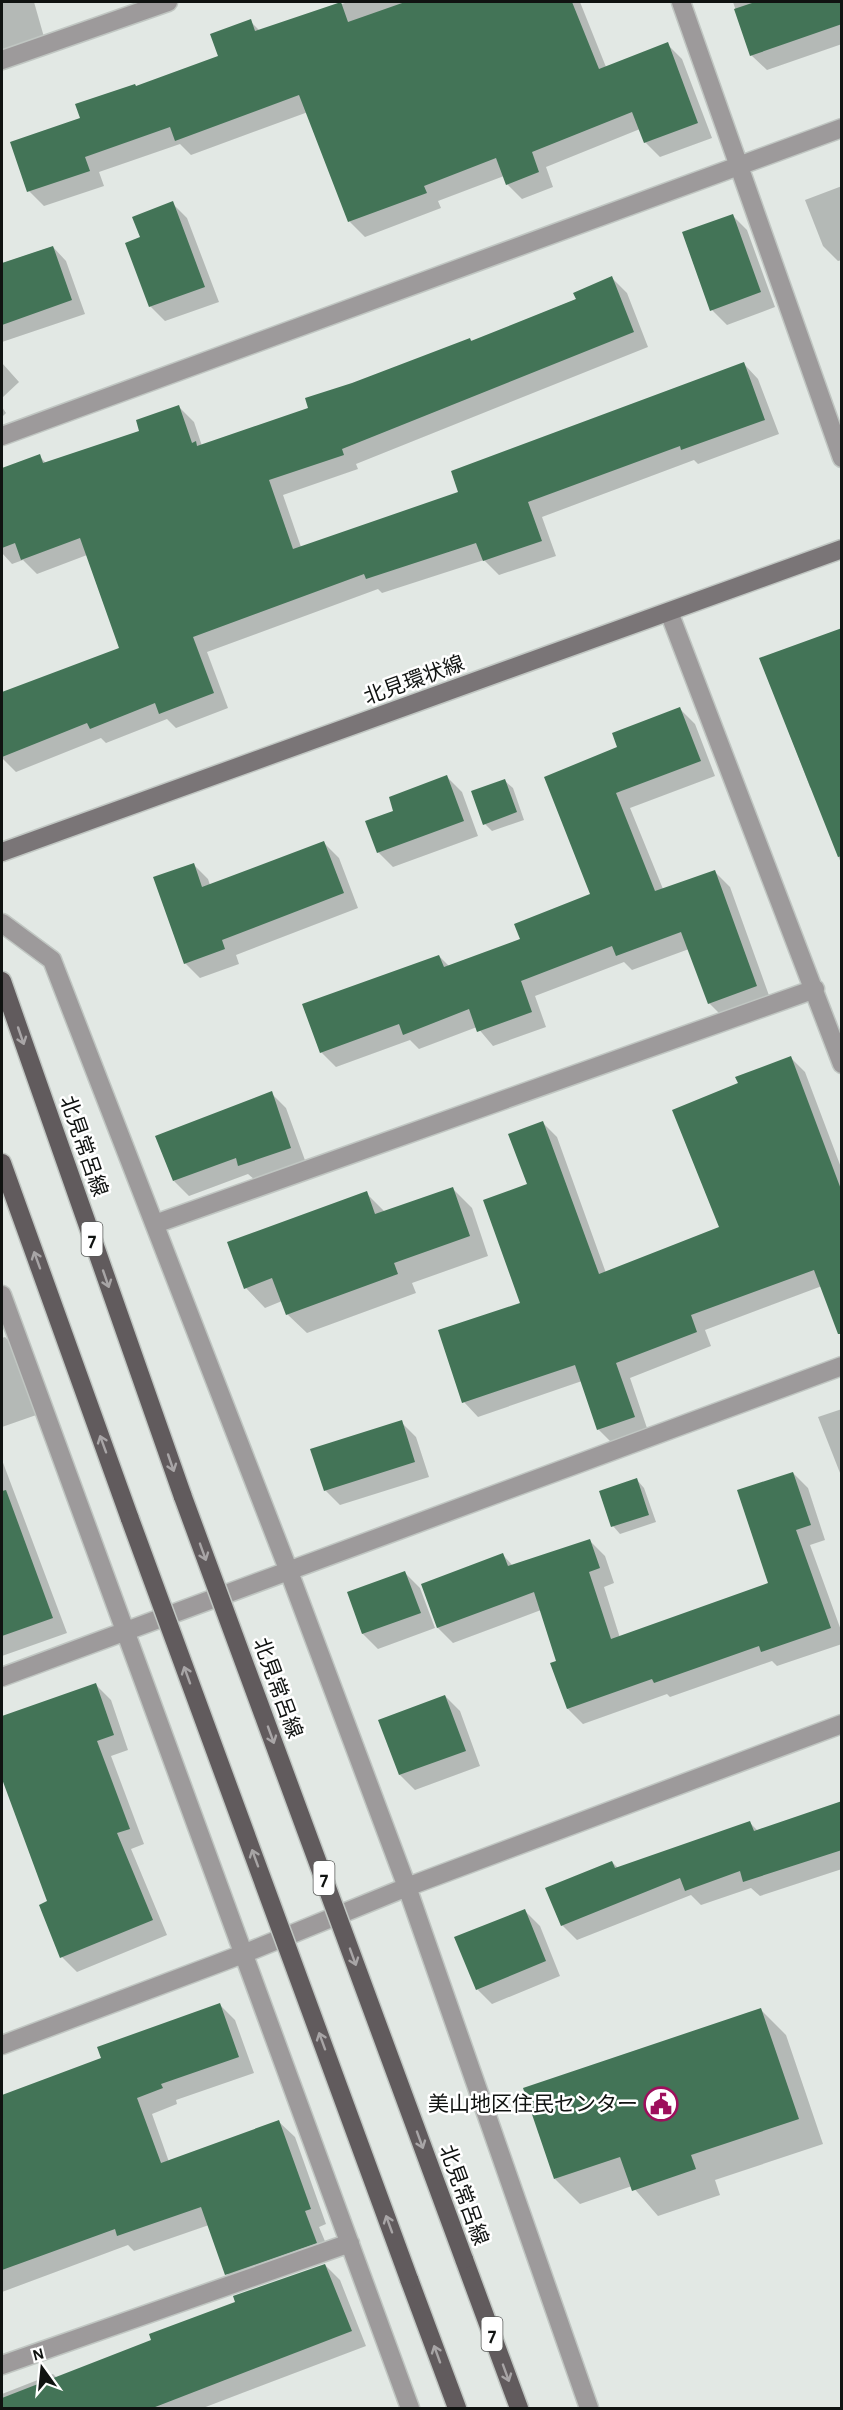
<svg xmlns="http://www.w3.org/2000/svg" width="843" height="2410" font-family="'Alegreya Sans','Noto Sans JP',sans-serif">
  <style>
    .shadow { fill: #0003 }
    .building { fill: #437457 }
    .lines { fill: none; stroke-linecap: round; stroke-linejoin: round }
    .street-casing { stroke: #c0c6c2; stroke-width: 21 }
    .secondary-casing { stroke: #c0c6c2; stroke-width: 21 }
    .primary-casing { stroke: #c0c6c2; stroke-width: 21 }
    .street { stroke: #9d9a9b; stroke-width: 18 }
    .secondary { stroke: #7a7577; stroke-width: 18 }
    .primary { stroke: #615b5d; stroke-width: 18 }
    .primary-bridge-casing { stroke: #c0c6c2; stroke-width: 21; stroke-linecap: butt }
    .primary-bridge { stroke: #615b5d; stroke-width: 18 }
    .oneway { stroke: #a8a5a6 }
    .labels { text-anchor: middle; stroke-width: 5; stroke-linejoin: round; paint-order: stroke }
    .shield { fill: #fff; stroke: #585a58; stroke-width: 1.5 }
    .shield-label { font-size: 20px; font-weight: bold; fill: #101311 }
    .street-label { font-size: 21px; fill: #101311; stroke: #fff }
    .poi-label { font-size: 21px; fill: #101311; stroke: #fff; text-anchor: end }
  </style>
  <rect width="100%" height="100%" fill="#e2e8e4"/>
  <path class="shadow" d="M 2,2 L 34,2 L 44,37 L 2,53 Z
    M 348,2 L 580,2 L 606,67 L 667,44 L 682,59 L 712,138 L 660,157 L 645,142 L 640,129 L 546,167 L 553,187 L 522,199 L 507,184 L 504,176 L 438,201 L 441,208 L 365,237 L 350,222 L 308,112 L 191,155 L 180,144 L 99,172 L 104,186 L 44,206 L 29,191 L 82,119 L 137,88 L 220,57 L 250,21 L 260,31 Z
    M 733,2 L 842,2 L 842,44 L 767,70 L 751,55 Z
    M 842,186 L 842,260 L 838,261 L 823,246 L 805,200 Z
    M 172,203 L 187,218 L 219,302 L 165,321 L 150,306 L 142,238 Z
    M 732,215 L 747,230 L 775,307 L 727,325 L 712,310 Z
    M 53,247 L 66,261 L 85,314 L 2,342 L 2,264 Z
    M 612,278 L 627,293 L 648,347 L 356,464 L 358,469 L 283,495 L 301,547 L 460,493 L 744,364 L 758,379 L 779,434 L 698,464 L 694,460 L 542,517 L 556,556 L 499,575 L 484,560 L 382,593 L 378,589 L 207,652 L 228,708 L 176,728 L 167,719 L 106,743 L 101,738 L 16,772 L 2,758 L 2,694 L 121,648 L 87,555 L 37,574 L 23,560 L 12,564 L 2,553 L 2,470 L 39,456 L 46,463 L 141,432 L 179,407 L 194,422 L 202,446 L 310,409 L 353,385 L 470,339 L 473,342 L 577,299 Z
    M 2,363 L 19,382 L 2,398 Z
    M 2,407 L 6,413 L 2,417 Z
    M 842,629 L 842,866 L 815,793 L 810,787 L 761,659 Z
    M 680,709 L 695,724 L 715,776 L 630,808 L 663,889 L 715,872 L 730,887 L 771,1001 L 724,1018 L 709,1003 L 689,949 L 632,970 L 624,962 L 535,996 L 546,1027 L 493,1046 L 477,1027 L 419,1049 L 410,1040 L 336,1067 L 321,1052 L 439,956 L 449,966 L 522,940 L 592,895 L 619,748 Z
    M 447,777 L 462,792 L 478,836 L 393,867 L 378,852 L 395,811 Z
    M 505,781 L 513,788 L 524,820 L 492,831 L 485,824 Z
    M 324,843 L 339,858 L 358,908 L 236,955 L 239,964 L 200,978 L 185,963 L 193,864 L 208,879 L 210,885 Z
    M 790,1057 L 805,1072 L 842,1170 L 842,1309 L 822,1286 L 705,1330 L 711,1346 L 630,1378 L 648,1431 L 613,1444 L 598,1429 L 582,1381 L 478,1417 L 464,1402 L 522,1304 L 529,1185 L 543,1123 L 557,1137 L 606,1273 L 721,1228 L 740,1084 Z
    M 271,1093 L 286,1108 L 306,1163 L 255,1180 L 248,1174 L 189,1196 L 174,1181 Z
    M 452,1188 L 472,1208 L 488,1256 L 412,1283 L 416,1293 L 307,1333 L 287,1314 L 282,1301 L 265,1308 L 246,1288 L 366,1193 L 385,1212 Z
    M 5,1337 L 20,1353 L 42,1413 L 2,1427 L 2,1338 Z
    M 842,1409 L 842,1478 L 818,1417 Z
    M 401,1422 L 416,1437 L 429,1477 L 340,1505 L 325,1490 Z
    M 2,1460 L 67,1633 L 2,1656 Z
    M 793,1473 L 808,1488 L 825,1540 L 810,1545 L 842,1633 L 842,1644 L 777,1666 L 772,1661 L 670,1697 L 667,1694 L 583,1724 L 568,1709 L 552,1664 L 558,1662 L 541,1610 L 453,1643 L 438,1628 L 422,1585 L 503,1555 L 513,1566 L 590,1541 L 605,1556 L 614,1583 L 604,1587 L 620,1638 L 770,1584 Z
    M 637,1480 L 644,1488 L 656,1522 L 620,1534 L 613,1526 Z
    M 405,1573 L 420,1588 L 435,1628 L 378,1649 L 363,1634 L 349,1593 Z
    M 96,1685 L 111,1700 L 128,1750 L 111,1756 L 144,1844 L 131,1849 L 167,1935 L 77,1972 L 62,1957 L 49,1902 L 2,1775 L 2,1718 Z
    M 445,1696 L 460,1711 L 480,1766 L 415,1790 L 400,1775 L 380,1720 Z
    M 842,1803 L 842,1869 L 760,1896 L 751,1888 L 701,1905 L 691,1895 L 577,1940 L 562,1925 L 612,1862 L 618,1868 L 750,1823 L 758,1831 Z
    M 525,1911 L 540,1926 L 560,1976 L 492,2004 L 477,1989 Z
    M 220,2005 L 235,2020 L 254,2073 L 176,2100 L 177,2104 L 152,2114 L 169,2162 L 279,2122 L 295,2137 L 326,2224 L 319,2227 L 332,2258 L 242,2290 L 227,2274 L 209,2225 L 134,2251 L 128,2245 L 2,2292 L 2,2096 L 103,2059 Z
    M 761,2010 L 786,2035 L 823,2144 L 715,2180 L 720,2195 L 658,2216 L 632,2186 L 580,2204 L 555,2179 Z
    M 325,2265 L 340,2280 L 366,2346 L 203,2408 L 2,2408 L 2,2394 L 53,2374 L 57,2378 L 153,2340 Z"/>
  <path class="building" d="M 341,2 L 348,22 L 405,2 L 572,2 L 599,69 L 668,42 L 698,123 L 644,143 L 632,112 L 532,152 L 539,172 L 506,185 L 496,158 L 424,186 L 427,193 L 348,222 L 299,95 L 175,141 L 170,127 L 85,157 L 90,171 L 27,192 L 10,142 L 80,118 L 75,104 L 135,84 L 136,86 L 218,56 L 210,34 L 251,19 L 255,31 Z
    M 755,2 L 842,2 L 842,24 L 750,56 L 734,9 Z
    M 173,201 L 205,287 L 149,307 L 125,243 L 140,237 L 132,217 Z
    M 733,214 L 761,292 L 710,311 L 682,232 Z
    M 53,246 L 72,300 L 2,325 L 2,263 Z
    M 612,276 L 634,332 L 342,449 L 344,455 L 269,480 L 293,549 L 458,492 L 451,471 L 744,362 L 765,420 L 681,450 L 680,446 L 528,502 L 542,541 L 483,561 L 476,543 L 366,579 L 364,574 L 193,637 L 214,693 L 159,714 L 155,703 L 90,729 L 87,723 L 2,757 L 2,692 L 119,648 L 80,538 L 21,560 L 15,543 L 2,548 L 2,468 L 40,454 L 43,463 L 139,431 L 136,420 L 179,405 L 192,443 L 196,441 L 197,446 L 308,408 L 305,398 L 352,383 L 470,338 L 471,341 L 576,299 L 573,293 Z
    M 842,628 L 842,856 L 838,857 L 759,658 Z
    M 680,707 L 701,761 L 616,793 L 655,891 L 715,870 L 757,986 L 708,1004 L 681,932 L 616,956 L 612,946 L 521,981 L 532,1012 L 477,1032 L 469,1009 L 403,1035 L 399,1024 L 320,1053 L 302,1004 L 439,955 L 444,967 L 520,939 L 514,924 L 590,894 L 544,777 L 617,747 L 612,733 Z
    M 447,775 L 464,821 L 377,853 L 365,821 L 393,811 L 389,797 Z
    M 505,779 L 517,812 L 483,825 L 471,791 Z
    M 324,841 L 344,893 L 222,940 L 225,949 L 184,964 L 153,877 L 194,863 L 202,887 Z
    M 791,1056 L 842,1192 L 842,1334 L 838,1334 L 814,1270 L 691,1315 L 697,1332 L 616,1363 L 635,1417 L 597,1430 L 575,1365 L 462,1403 L 438,1330 L 520,1303 L 483,1200 L 527,1184 L 508,1134 L 543,1121 L 599,1274 L 719,1227 L 672,1110 L 738,1083 L 735,1077 Z
    M 272,1091 L 291,1148 L 238,1166 L 236,1158 L 173,1181 L 155,1136 Z
    M 453,1187 L 470,1236 L 394,1263 L 398,1274 L 286,1315 L 272,1278 L 244,1289 L 227,1242 L 367,1191 L 375,1214 Z
    M 402,1420 L 415,1462 L 324,1491 L 310,1449 Z
    M 793,1472 L 811,1525 L 796,1530 L 831,1628 L 761,1652 L 759,1646 L 654,1683 L 652,1679 L 567,1709 L 550,1663 L 556,1661 L 534,1592 L 437,1628 L 421,1584 L 503,1553 L 508,1566 L 590,1539 L 600,1568 L 589,1572 L 611,1639 L 768,1583 L 737,1490 Z
    M 637,1478 L 649,1515 L 611,1527 L 599,1491 Z
    M 6,1490 L 53,1618 L 2,1636 L 2,1491 Z
    M 405,1571 L 421,1613 L 362,1634 L 347,1592 Z
    M 96,1683 L 114,1735 L 97,1741 L 130,1829 L 117,1833 L 153,1920 L 60,1958 L 39,1905 L 47,1901 L 2,1779 L 2,1716 Z
    M 445,1695 L 466,1751 L 399,1775 L 378,1720 Z
    M 842,1801 L 842,1850 L 743,1882 L 740,1871 L 685,1891 L 680,1878 L 561,1926 L 545,1888 L 612,1861 L 615,1868 L 750,1821 L 754,1831 Z
    M 525,1909 L 546,1961 L 476,1990 L 454,1937 Z
    M 220,2003 L 239,2057 L 161,2084 L 163,2088 L 137,2098 L 161,2163 L 279,2120 L 311,2209 L 305,2211 L 317,2243 L 225,2275 L 201,2207 L 117,2236 L 115,2229 L 2,2270 L 2,2095 L 101,2058 L 97,2047 Z
    M 761,2008 L 799,2119 L 691,2155 L 696,2169 L 632,2191 L 620,2157 L 554,2179 L 523,2088 Z
    M 325,2264 L 352,2331 L 150,2409 L 2,2409 L 2,2398 L 151,2340 L 149,2334 L 235,2302 L 233,2296 Z"/>
  <g class="lines">
    <g class="street-casing">
      <path id="street" d="M 681,2 L 842,458
        M 2,60 L 168,2
        M 2,436 L 842,128
        M 669,612 L 842,1064
        M 2,923 L 52,960 L 288,1569 L 407,1887 L 589,2408
        M 155,1224 L 815,989
        M 2,1295 L 410,2408
        M 2,1677 L 842,1366
        M 2,2045 L 243,1954 L 407,1887 L 842,1724
        M 2,2365 L 350,2243"/>
    </g>
    <g class="secondary-casing">
      <path id="secondary" d="M 2,852 L 842,549"/>
    </g>
    <g class="primary-casing">
      <path id="primary" d="M 2,981 L 183,1497
        M 2,1163 L 130,1519
        M 464,2259 L 519,2408
        M 409,2279 L 457,2408"/>
    </g>
    <use href="#street" class="street"/>
    <use href="#secondary" class="secondary"/>
    <use href="#primary" class="primary"/>
    <g class="primary-bridge-casing">
      <path id="primary-bridge" d="M 183,1497 L 464,2259
        M 130,1519 L 409,2279"/>
    </g>
    <use href="#primary-bridge" class="primary-bridge"/>
  </g>
  <defs><path id="oneway-shaft" d="M-6 0H5M1.5-3L5.5 0L1.5 3" fill="none" stroke-width="1.6" stroke-linecap="round" stroke-linejoin="round" transform="scale(1.5)"/></defs>
  <g class="oneway">
    <use href="#oneway-shaft" transform="translate(21 1036) rotate(71)"/>
    <use href="#oneway-shaft" transform="translate(37 1260) rotate(-110)"/>
    <use href="#oneway-shaft" transform="translate(106 1279) rotate(71)"/>
    <use href="#oneway-shaft" transform="translate(103 1444) rotate(-110)"/>
    <use href="#oneway-shaft" transform="translate(171 1463) rotate(71)"/>
    <use href="#oneway-shaft" transform="translate(203 1552) rotate(70)"/>
    <use href="#oneway-shaft" transform="translate(187 1675) rotate(-110)"/>
    <use href="#oneway-shaft" transform="translate(271 1735) rotate(70)"/>
    <use href="#oneway-shaft" transform="translate(255 1858) rotate(-110)"/>
    <use href="#oneway-shaft" transform="translate(353 1957) rotate(70)"/>
    <use href="#oneway-shaft" transform="translate(322 2041) rotate(-110)"/>
    <use href="#oneway-shaft" transform="translate(420 2140) rotate(70)"/>
    <use href="#oneway-shaft" transform="translate(389 2224) rotate(-110)"/>
    <use href="#oneway-shaft" transform="translate(437 2354) rotate(-110)"/>
    <use href="#oneway-shaft" transform="translate(506 2373) rotate(70)"/>
  </g>
  <defs>
    <g id="civic-ring" transform="scale(1.725)"><circle r="9.5" fill="#fff" stroke="#9d0f5c" stroke-width="1.5"/><path d="M-.6-6.5H3V-4.5H.6V-3L4-1V1h2V6H-6V1h2V-1L-.6-3ZM-1.2 2.5V6h2.4V2.5Z" fill="#9d0f5c"/></g>
  </defs>
  <g fill-rule="evenodd">
    <use href="#civic-ring" x="661" y="2104"/>
  </g>
  <g class="labels">
    <g class="shield">
      <rect x="81.5" y="1222" width="21" height="34" rx="4.5"/>
      <rect x="313.5" y="1861" width="21" height="34" rx="4.5"/>
      <rect x="481.5" y="2317" width="21" height="34" rx="4.5"/>
    </g>
    <g class="shield-label">
      <text x="92" y="1246">7</text>
      <text x="324" y="1885">7</text>
      <text x="492" y="2341">7</text>
    </g>
    <g class="street-label">
      <text transform="translate(414 680) rotate(-20)" y="7">北見環状線</text>
      <text transform="translate(84 1146) rotate(71)" y="7">北見常呂線</text>
      <text transform="translate(278 1688) rotate(70)" y="7">北見常呂線</text>
      <text transform="translate(464 2195) rotate(70)" y="7">北見常呂線</text>
    </g>
    <g class="poi-label">
      <text x="638" y="2111">美山地区住民センター</text>
    </g>
  </g>
  <rect width="843" height="2410" fill="none" stroke="#101311" stroke-width="6"/>
  <g transform="translate(42 2368) rotate(345)" stroke="#ffffff" stroke-width="4.5" paint-order="stroke">
  <path d="M0-4.5L10 22L0 15L-10 22Z" fill="#101311"/>
  <text y="-9" font-size="16" font-weight="bold" text-anchor="middle" fill="#101311">N</text>
  </g>
</svg>
